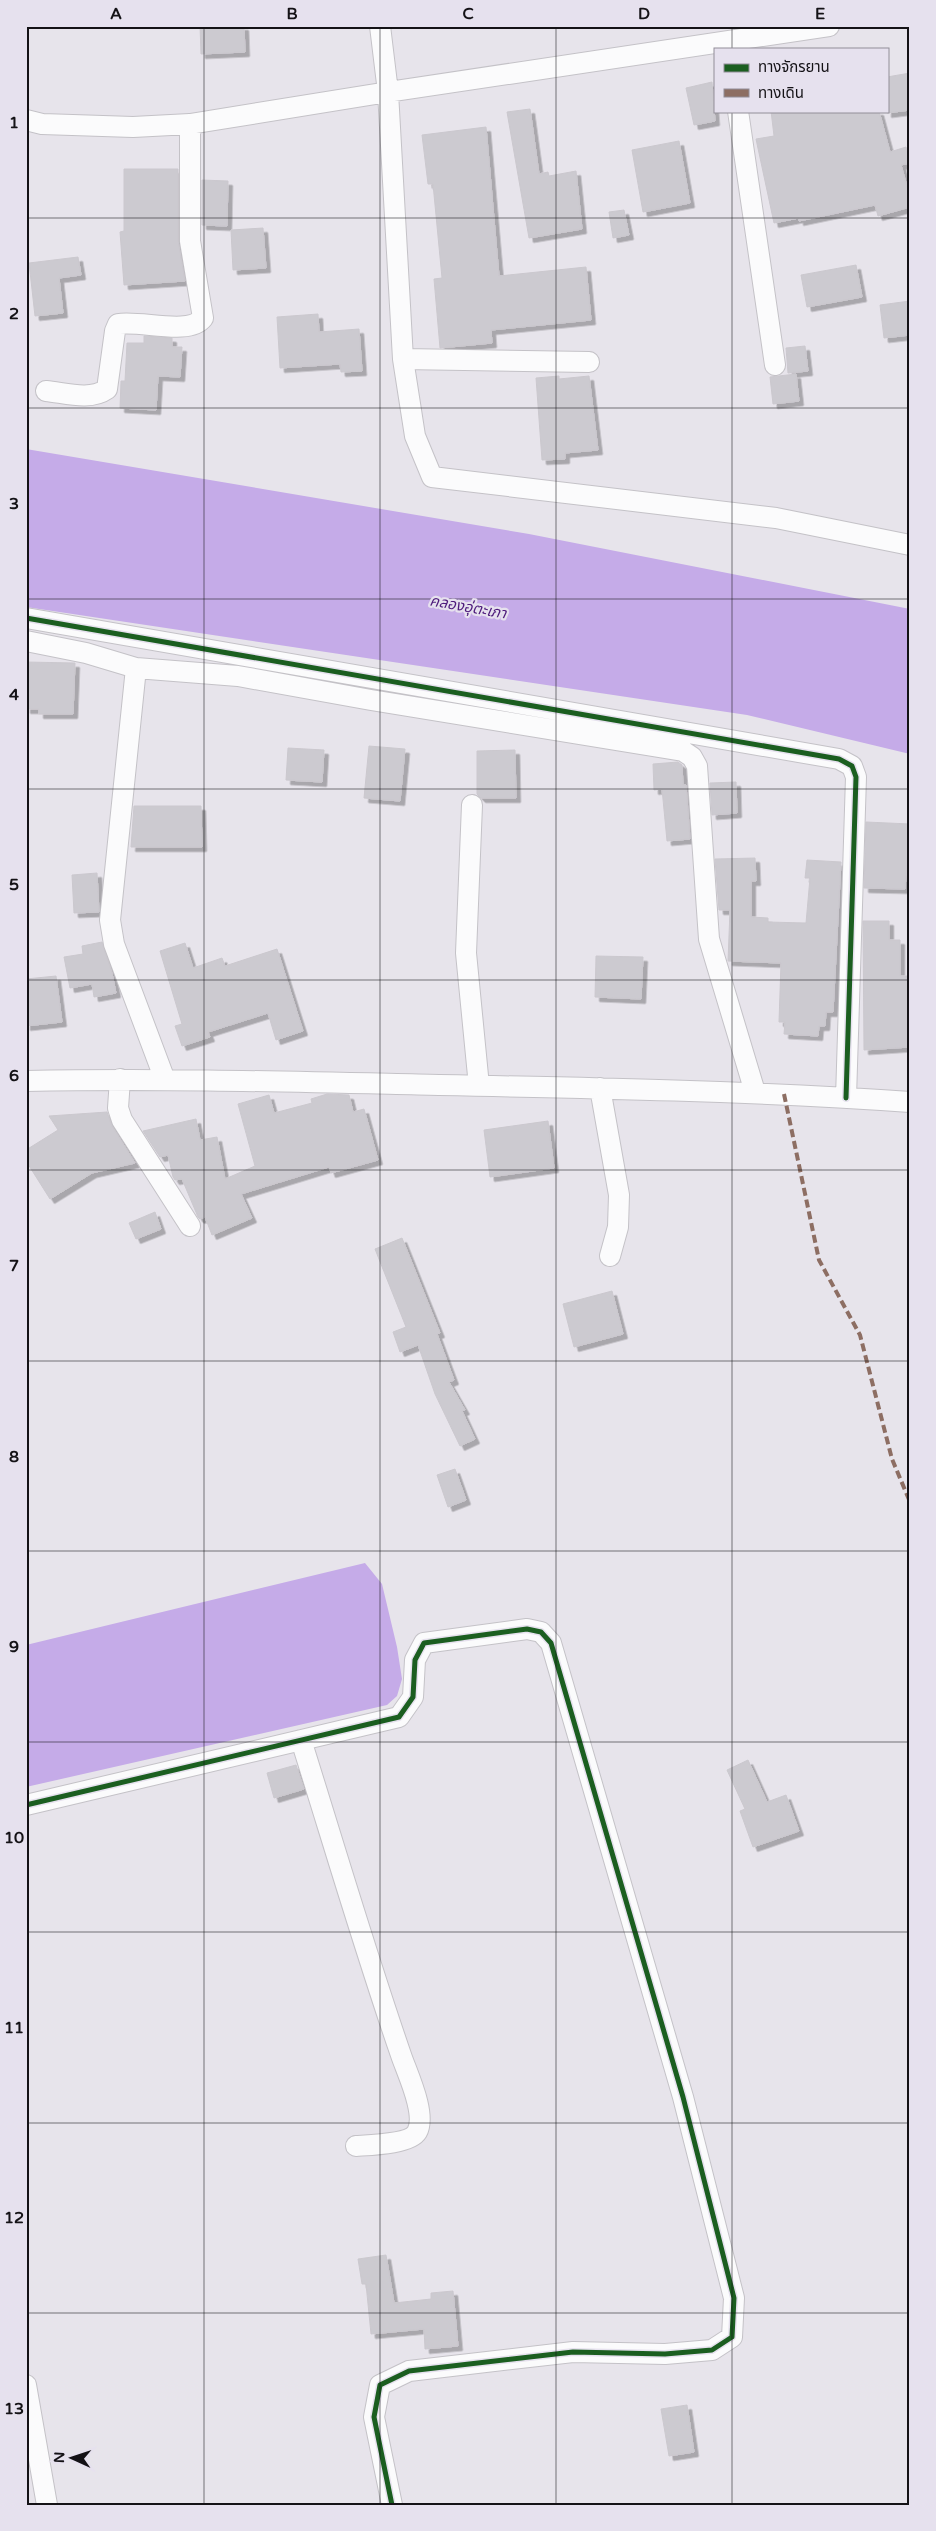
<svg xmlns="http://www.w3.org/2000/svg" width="936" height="2531" font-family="'Varela Round','Noto Sans Thai',sans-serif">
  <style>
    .water { fill: #c5abe8 }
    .building { fill: #cccad0; stroke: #cbc8ce; filter: url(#shadow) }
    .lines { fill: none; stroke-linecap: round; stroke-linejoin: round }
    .minor-casing { stroke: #c4c2c7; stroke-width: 22 }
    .minor { stroke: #fbfbfc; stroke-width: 20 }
    .quiet { stroke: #8d6e63; stroke-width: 4; stroke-dasharray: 8 4; stroke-linecap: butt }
    .cycleway-casing { stroke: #e6e1ee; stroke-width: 8 }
    .cycleway { stroke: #1b5e20; stroke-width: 5 }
    .grid { fill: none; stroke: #141216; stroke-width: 1; stroke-opacity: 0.55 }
    .labels { text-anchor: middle; stroke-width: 4.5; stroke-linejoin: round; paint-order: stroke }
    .water-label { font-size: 15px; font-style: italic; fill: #4e1b7c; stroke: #e6e1ee }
    .neatline { fill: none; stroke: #141216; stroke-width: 2 }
    .grid-label { font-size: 16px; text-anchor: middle; font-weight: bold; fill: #141216 }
  </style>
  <defs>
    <filter id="shadow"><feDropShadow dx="4.5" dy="4.5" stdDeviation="0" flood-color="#0004"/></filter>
  </defs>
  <rect width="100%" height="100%" fill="#e7e4eb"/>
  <path class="water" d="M 26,449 L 529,534 L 910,609 L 910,754 L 747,715 L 26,607 Z
    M 365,1563 L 382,1584 L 397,1647 L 402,1679 L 397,1696 L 387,1705 L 26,1787 L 26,1645 Z"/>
  <path class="building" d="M 200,26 L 244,26 L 245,52 L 201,54 Z
    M 910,73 L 910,110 L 887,113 L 887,77 Z
    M 712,82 L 715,121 L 694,125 L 686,88 Z
    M 530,109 L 539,174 L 548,172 L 549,176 L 576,171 L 582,229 L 529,238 L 507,112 Z
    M 771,111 L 879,111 L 890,152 L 906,147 L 910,163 L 901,165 L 910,197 L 910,207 L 878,216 L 875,205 L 799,221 L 799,218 L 774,223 L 756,139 L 774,136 Z
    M 486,127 L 499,276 L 586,267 L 591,320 L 491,330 L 492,343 L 440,348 L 434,279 L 442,278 L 433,184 L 428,184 L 422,135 Z
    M 679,141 L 690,203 L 643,212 L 632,150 Z
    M 124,169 L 178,169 L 178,241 L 185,281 L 124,285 L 120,232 L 124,231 Z
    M 202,180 L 228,181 L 227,226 L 202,225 Z
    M 624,210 L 629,235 L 613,238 L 609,212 Z
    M 263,228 L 266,268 L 233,270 L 231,230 Z
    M 78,257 L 81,275 L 59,278 L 63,313 L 35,316 L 29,263 Z
    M 856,265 L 862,297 L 807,307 L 801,275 Z
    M 910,301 L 910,335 L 884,338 L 880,305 Z
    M 318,314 L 319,332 L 359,329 L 362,371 L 341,372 L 340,364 L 280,368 L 277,317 Z
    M 144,336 L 172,338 L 172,347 L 182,347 L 180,377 L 158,376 L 156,410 L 120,408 L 121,381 L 125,381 L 127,343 L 144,343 Z
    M 805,346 L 808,371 L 788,373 L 786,348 Z
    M 796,374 L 799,401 L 773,404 L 770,377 Z
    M 559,376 L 559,379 L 589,376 L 598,450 L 565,453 L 565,459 L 542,460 L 536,378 Z
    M 26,662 L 75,663 L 73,714 L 39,714 L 39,709 L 26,709 Z
    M 369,746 L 405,749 L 400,801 L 364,798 Z
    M 288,748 L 324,750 L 322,782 L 286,780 Z
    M 515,750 L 516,798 L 481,798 L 477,794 L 477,751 Z
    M 678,762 L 682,765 L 683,785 L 686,785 L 690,839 L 667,841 L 662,789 L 654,790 L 653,764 Z
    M 736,782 L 737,813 L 712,815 L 710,783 Z
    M 134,806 L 201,806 L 202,847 L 131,847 Z
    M 866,822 L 910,824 L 905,889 L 864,888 Z
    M 755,858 L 756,881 L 751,881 L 751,917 L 768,918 L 768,922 L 806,923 L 810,878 L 805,878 L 807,860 L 841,862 L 833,1012 L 826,1012 L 825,1026 L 819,1026 L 818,1036 L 784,1034 L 785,1022 L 779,1022 L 781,963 L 728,961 L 730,910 L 719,910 L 715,859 Z
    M 97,873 L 99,912 L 74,913 L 72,875 Z
    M 863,921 L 889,921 L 889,940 L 900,940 L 900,976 L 910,976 L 910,1047 L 864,1050 Z
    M 102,942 L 112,973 L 116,993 L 94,997 L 92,984 L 70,988 L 64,957 L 83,954 L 82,946 Z
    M 185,943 L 193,968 L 222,958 L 225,966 L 277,949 L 303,1031 L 276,1040 L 268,1013 L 208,1032 L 210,1037 L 182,1046 L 175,1026 L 182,1024 L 160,951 Z
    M 596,956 L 643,957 L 641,999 L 595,997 Z
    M 56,976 L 62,1022 L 26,1026 L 26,979 Z
    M 327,1094 L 349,1095 L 353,1112 L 364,1109 L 378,1160 L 331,1173 L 329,1167 L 241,1194 L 252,1218 L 212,1235 L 205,1217 L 200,1219 L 198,1217 L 182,1179 L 175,1180 L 173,1177 L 168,1155 L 160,1157 L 143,1131 L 196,1119 L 200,1140 L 217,1137 L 225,1179 L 255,1166 L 238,1104 L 269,1095 L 274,1113 L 312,1103 L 311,1099 Z
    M 107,1112 L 112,1126 L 135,1163 L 92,1173 L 50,1199 L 26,1161 L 26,1150 L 58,1130 L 49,1116 Z
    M 548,1121 L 554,1168 L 490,1177 L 484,1130 Z
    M 155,1212 L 161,1229 L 136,1239 L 129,1223 Z
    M 402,1238 L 440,1333 L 437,1334 L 454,1380 L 449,1382 L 465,1410 L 462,1411 L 475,1439 L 460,1446 L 435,1394 L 418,1345 L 400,1352 L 393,1332 L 406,1327 L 375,1249 Z
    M 612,1291 L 623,1334 L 574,1347 L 563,1304 Z
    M 455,1469 L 466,1500 L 448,1507 L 437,1475 Z
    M 748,1760 L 767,1802 L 786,1795 L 799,1831 L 753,1847 L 740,1811 L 745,1809 L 727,1770 Z
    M 296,1765 L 304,1789 L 274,1798 L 267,1773 Z
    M 386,2255 L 394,2303 L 431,2299 L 431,2293 L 453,2291 L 458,2346 L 425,2349 L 424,2329 L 371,2334 L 366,2284 L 362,2284 L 358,2259 Z
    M 687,2405 L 694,2452 L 669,2456 L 661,2409 Z"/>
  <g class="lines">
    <g class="minor-casing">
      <path id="minor" d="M 380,26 L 388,92 L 403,359 L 415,436 L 432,477 L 776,518 L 910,545
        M 738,111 L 775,365
        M 26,120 L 42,124 L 133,127 L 190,124 L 388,92 L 829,26
        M 403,359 L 589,362
        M 46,391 C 66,393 90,401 107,389 L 115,331 L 118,324 C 141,320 189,336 203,318 L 190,241 L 190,124
        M 26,618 L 839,759 L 852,766 L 856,777 L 846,1098
        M 26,641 L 86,653 L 136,668 L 238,676 L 371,700 L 683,751 L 692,757 L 697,766 L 709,939 L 755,1092
        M 136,668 L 110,920 L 114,944 L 165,1080
        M 472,805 L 466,953 L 479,1086
        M 120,1079 L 118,1108 L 122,1120 L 190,1226
        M 26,1081 C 164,1078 302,1082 439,1085 C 596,1088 753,1091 910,1102
        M 600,1088 L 619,1195 L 618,1227 L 610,1256
        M 301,1740 C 334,1845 365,1951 401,2055 C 407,2073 427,2114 417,2132 C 410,2144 369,2145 356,2146
        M 26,1805 L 399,1717 L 413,1697 L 415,1660 L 424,1643 L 527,1629 L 541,1632 L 551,1643 L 683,2097 L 734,2298 L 732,2337 L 712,2350 L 665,2354 L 573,2352 L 409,2371 L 380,2385 L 374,2417 L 392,2505
        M 26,2385 L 47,2505"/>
    </g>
    <use href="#minor" class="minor"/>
    <path class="quiet" d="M 784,1094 L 819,1260 L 860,1335 L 892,1459 L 910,1502"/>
    <g class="cycleway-casing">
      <path id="cycleway" d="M 26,618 L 839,759 L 852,766 L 856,777 L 846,1098
        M 26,1805 L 399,1717 L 413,1697 L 415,1660 L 424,1643 L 527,1629 L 541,1632 L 551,1643 L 683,2097 L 734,2298 L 732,2337 L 712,2350 L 665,2354 L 573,2352 L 409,2371 L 380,2385 L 374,2417 L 392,2505"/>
    </g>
    <use href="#cycleway" class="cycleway"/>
  </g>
  <path class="grid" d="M 204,26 L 204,2505M 380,26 L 380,2505M 556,26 L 556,2505M 732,26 L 732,49M 732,111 L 732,2505M 26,218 L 910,218M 26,408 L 910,408M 26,599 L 910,599M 26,789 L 910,789M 26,980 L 910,980M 26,1170 L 910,1170M 26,1361 L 910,1361M 26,1551 L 910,1551M 26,1742 L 910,1742M 26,1932 L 910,1932M 26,2123 L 910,2123M 26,2313 L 910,2313"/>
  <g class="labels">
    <g class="water-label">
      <text transform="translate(468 607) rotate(10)" y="5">คลองอุ่ตะเภา</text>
    </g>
  </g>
  <rect width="936" height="2531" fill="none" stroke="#e6e1ee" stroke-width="55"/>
  <rect x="714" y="48" width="175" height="65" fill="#e6e1ee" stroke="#928e98"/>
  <rect x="724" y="64" width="25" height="8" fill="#1b5e20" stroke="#928e98"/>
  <text x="758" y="72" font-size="15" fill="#141216">ทางจักรยาน</text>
  <rect x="724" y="89" width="25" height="8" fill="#8d6e63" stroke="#928e98"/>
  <text x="758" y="98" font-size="15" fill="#141216">ทางเดิน</text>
  <g transform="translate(72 2458) rotate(273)" stroke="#e6e1ee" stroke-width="4" paint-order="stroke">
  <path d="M0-4L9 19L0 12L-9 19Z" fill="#141216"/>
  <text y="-8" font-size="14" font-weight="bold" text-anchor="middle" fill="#141216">N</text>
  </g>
  <rect x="28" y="28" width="880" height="2476" class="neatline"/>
  <g class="grid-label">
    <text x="116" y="19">A</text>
    <text x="292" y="19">B</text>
    <text x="468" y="19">C</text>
    <text x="644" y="19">D</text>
    <text x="820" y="19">E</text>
    <text x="14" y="128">1</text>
    <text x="14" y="319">2</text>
    <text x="14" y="509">3</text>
    <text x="14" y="700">4</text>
    <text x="14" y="890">5</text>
    <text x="14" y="1081">6</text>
    <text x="14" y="1271">7</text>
    <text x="14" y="1462">8</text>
    <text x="14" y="1652">9</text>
    <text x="14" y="1843">10</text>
    <text x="14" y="2033">11</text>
    <text x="14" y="2223">12</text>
    <text x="14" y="2414">13</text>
  </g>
</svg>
